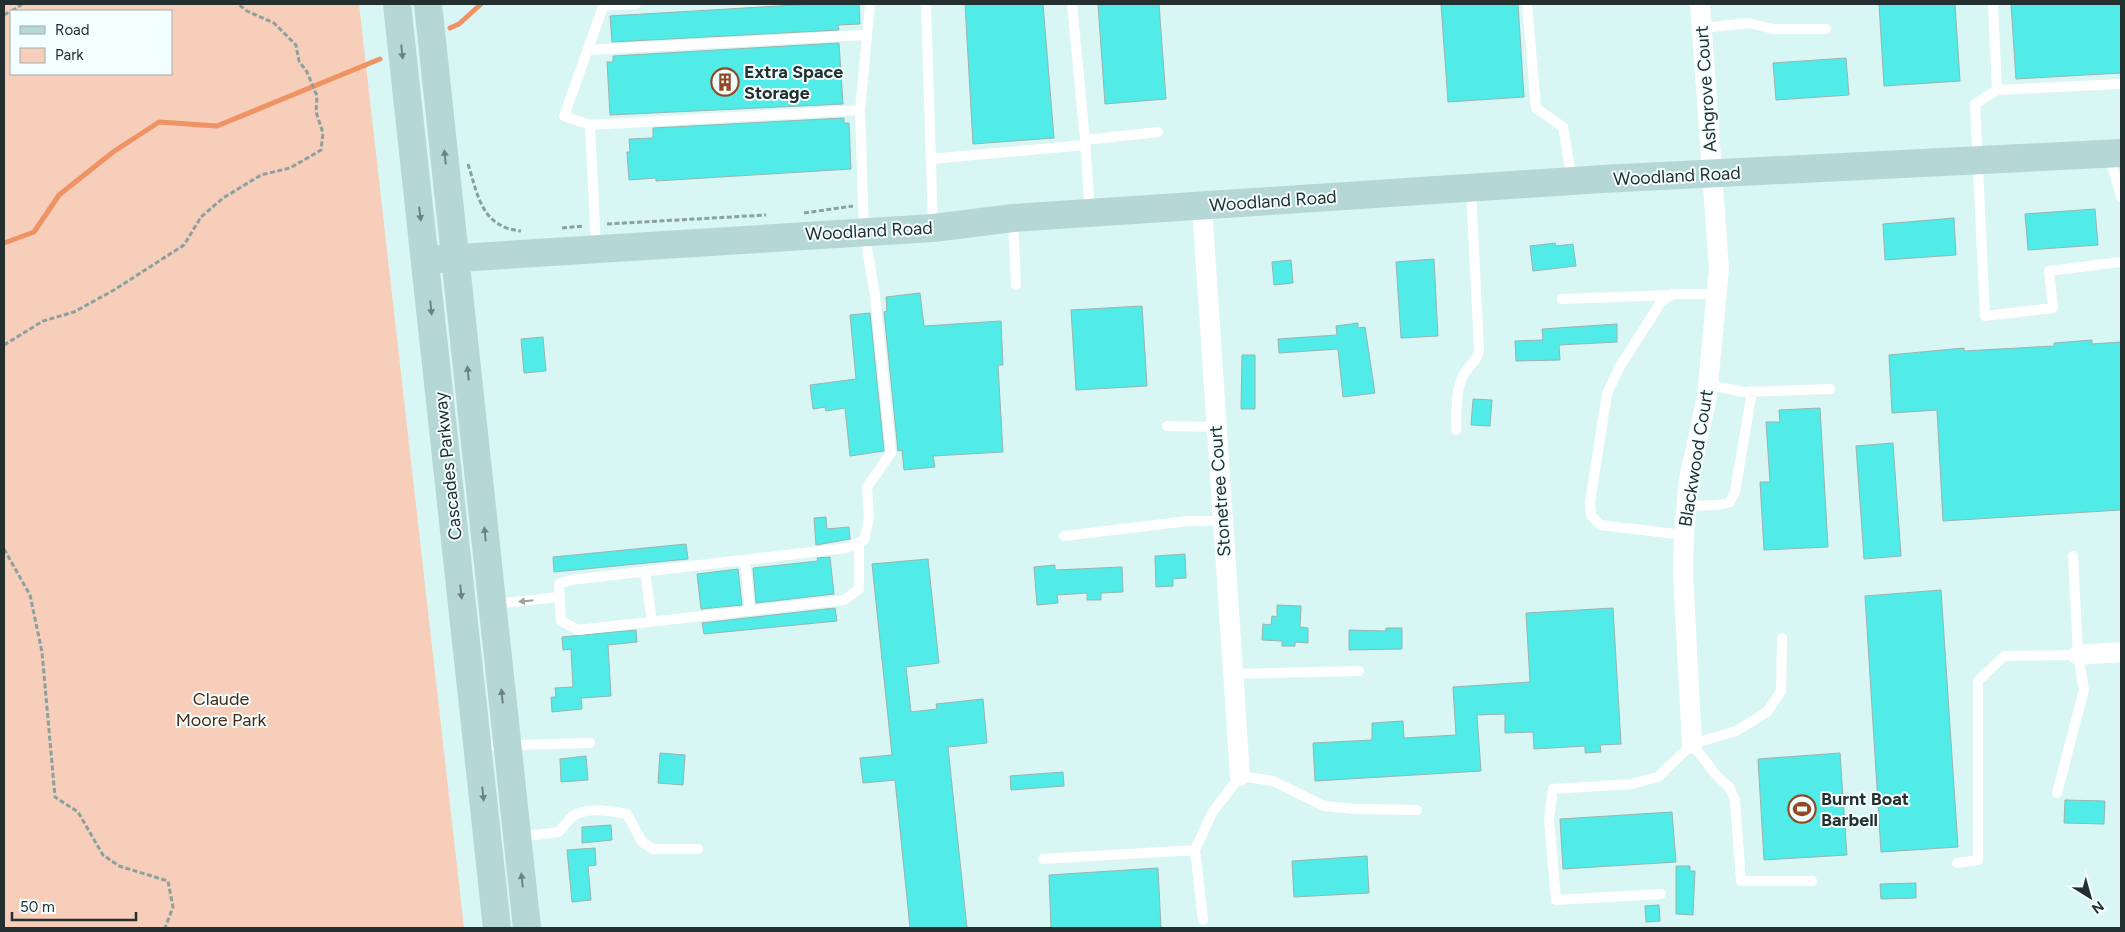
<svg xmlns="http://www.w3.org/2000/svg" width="2125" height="932" font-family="Figtree,sans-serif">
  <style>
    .green { fill: #f7ceba; fill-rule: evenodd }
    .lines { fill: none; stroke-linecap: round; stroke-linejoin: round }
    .stream { stroke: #ef9364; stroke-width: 5 }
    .building { fill: #51ece8; stroke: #97b4b2 }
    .path { stroke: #8ba09f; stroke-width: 3; stroke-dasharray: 5 2.5; stroke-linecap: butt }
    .lane { stroke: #fff; stroke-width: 10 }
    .street { stroke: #fff; stroke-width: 20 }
    .secondary { stroke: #b5d7d6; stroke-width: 28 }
    .oneway { fill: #6c8382 }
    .oneway2 { fill: #9ca1a1 }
    .labels { text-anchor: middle; stroke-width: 4; stroke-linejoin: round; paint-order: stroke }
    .poi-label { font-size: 18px; font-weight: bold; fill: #242f2f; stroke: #f3fffe; text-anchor: start }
    .street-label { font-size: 18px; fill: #242f2f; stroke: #f3fffe }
    .park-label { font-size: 18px; fill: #4d2815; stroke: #f3fffe }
  </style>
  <rect width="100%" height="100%" fill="#d8f6f4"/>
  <path class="green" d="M 4,4 L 359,4 L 464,928 L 4,928 ZM 11,11 L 171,11 L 171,74 L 11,74 Z"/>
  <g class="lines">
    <path class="stream" d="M 450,28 L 459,24 L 481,4
      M 4,243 L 34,232 L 59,195 L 113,152 L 159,122 L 217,126 L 380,59"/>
  </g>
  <path class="building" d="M 812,4 L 859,4 L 860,24 L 838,25 L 839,30 L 612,42 L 610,16 Z
    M 965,4 L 1043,4 L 1054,138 L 973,144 Z
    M 1098,4 L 1159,4 L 1166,99 L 1105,104 Z
    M 1441,4 L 1518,4 L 1524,97 L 1448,102 Z
    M 1879,4 L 1955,4 L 1960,81 L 1884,86 Z
    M 2011,4 L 2121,4 L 2121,73 L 2016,79 Z
    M 839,43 L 843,104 L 610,115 L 607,62 L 613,62 L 613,56 Z
    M 1846,58 L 1849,95 L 1776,100 L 1773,63 Z
    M 844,118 L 844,123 L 849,123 L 851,169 L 656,181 L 656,178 L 629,180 L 627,152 L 630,152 L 629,139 L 653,138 L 653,128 Z
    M 2095,209 L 2098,245 L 2028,250 L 2025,214 Z
    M 1954,218 L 1956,255 L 1885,260 L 1883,224 Z
    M 1555,243 L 1556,246 L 1573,244 L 1576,266 L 1533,271 L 1530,246 Z
    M 1434,259 L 1438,336 L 1401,338 L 1396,262 Z
    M 1291,260 L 1293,283 L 1274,285 L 1272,262 Z
    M 920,293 L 924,326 L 1001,321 L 1003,365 L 998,365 L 1003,452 L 933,456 L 935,467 L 904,470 L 902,450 L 898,451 L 884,312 L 887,311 L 886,297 Z
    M 1142,306 L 1147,386 L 1076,390 L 1071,310 Z
    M 870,313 L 884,451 L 850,456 L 845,408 L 826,411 L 825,407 L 813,409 L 810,385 L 856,379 L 850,315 Z
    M 1358,323 L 1358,328 L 1365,327 L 1375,393 L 1343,397 L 1338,349 L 1279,353 L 1278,339 L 1337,335 L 1336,326 Z
    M 1617,324 L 1617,342 L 1559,345 L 1560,360 L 1516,361 L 1515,341 L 1543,340 L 1542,329 Z
    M 543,337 L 546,371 L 524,373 L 521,339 Z
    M 2092,340 L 2092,344 L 2121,342 L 2121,510 L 1943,521 L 1937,410 L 1892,413 L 1889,355 L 1964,348 L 1964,351 L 2054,346 L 2054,343 Z
    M 1242,355 L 1255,355 L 1255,409 L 1241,409 Z
    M 1473,399 L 1492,400 L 1490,426 L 1471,425 Z
    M 1820,408 L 1828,547 L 1764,550 L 1760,482 L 1770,482 L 1766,422 L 1780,422 L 1779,410 Z
    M 1893,443 L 1901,556 L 1864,559 L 1856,446 Z
    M 826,517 L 827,529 L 849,527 L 850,539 L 816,545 L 814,518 Z
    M 686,544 L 688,559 L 554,572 L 553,557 Z
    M 1185,554 L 1186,578 L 1173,579 L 1173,586 L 1156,587 L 1155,556 Z
    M 830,557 L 834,594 L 756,603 L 753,568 L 818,561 L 817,558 Z
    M 928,559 L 939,663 L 906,667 L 911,712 L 937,709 L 936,704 L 983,699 L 987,743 L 948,747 L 967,928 L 910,928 L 895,780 L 863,783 L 860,758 L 892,755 L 872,564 Z
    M 1055,565 L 1055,570 L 1122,567 L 1123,592 L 1101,593 L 1101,600 L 1087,600 L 1087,593 L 1057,595 L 1058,603 L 1037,605 L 1034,567 Z
    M 738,569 L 742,605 L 701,609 L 697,574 Z
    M 1941,590 L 1958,847 L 1881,852 L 1865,596 Z
    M 1277,605 L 1301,606 L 1300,627 L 1308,628 L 1308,643 L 1295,642 L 1295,646 L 1282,646 L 1282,641 L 1262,640 L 1263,624 L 1271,625 L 1272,616 L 1277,617 Z
    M 835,608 L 837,621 L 704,634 L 702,623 Z
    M 1613,608 L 1621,744 L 1600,745 L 1601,752 L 1585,753 L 1585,746 L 1534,749 L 1533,732 L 1505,733 L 1505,714 L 1477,715 L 1481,771 L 1315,781 L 1313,743 L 1372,740 L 1372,723 L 1403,721 L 1404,738 L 1456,735 L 1453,687 L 1530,682 L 1526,613 Z
    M 1386,628 L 1402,628 L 1402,649 L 1349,650 L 1349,630 L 1386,631 Z
    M 636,630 L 637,642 L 608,645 L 611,696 L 581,698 L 582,709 L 552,712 L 551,697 L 556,697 L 555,688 L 573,687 L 571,649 L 563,650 L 562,637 Z
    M 660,753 L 685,755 L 683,785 L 658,783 Z
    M 1840,753 L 1847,855 L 1764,860 L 1758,759 Z
    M 586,756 L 588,780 L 561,782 L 560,759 Z
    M 1063,772 L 1064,786 L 1011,790 L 1010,776 Z
    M 2065,800 L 2105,801 L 2104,824 L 2064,823 Z
    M 1672,812 L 1676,862 L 1563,869 L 1560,819 Z
    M 611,825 L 612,840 L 582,843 L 582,827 Z
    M 595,848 L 596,865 L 588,866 L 591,900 L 572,902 L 567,850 Z
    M 1367,856 L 1369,893 L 1294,897 L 1292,861 Z
    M 1676,866 L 1690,866 L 1690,871 L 1695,871 L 1693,915 L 1676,914 Z
    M 1158,868 L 1161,928 L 1051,928 L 1049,875 Z
    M 1916,883 L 1916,898 L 1881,899 L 1880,884 Z
    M 1659,905 L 1660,921 L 1646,922 L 1645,906 Z"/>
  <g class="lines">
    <path class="path" d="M 12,11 L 22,4
      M 4,15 L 11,11
      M 468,164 C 478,195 481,227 521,231
      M 804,213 L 853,206
      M 607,224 L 766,215
      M 562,228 L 584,226
      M 4,345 L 43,321 L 74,312 L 114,290 L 184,245 L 201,217 L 223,198 L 261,175 L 290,168 L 321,150 L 323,133 L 316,112 L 317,96 L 307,72 L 299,61 L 296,45 L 274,23 L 247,11 L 238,4
      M 4,549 L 30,595 L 42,652 L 55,797 L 78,812 L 103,855 L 119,866 L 168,881 L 173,907 L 165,928"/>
    <path class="lane" d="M 604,4 L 564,116 L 590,125 L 860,110
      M 926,4 L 933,227
      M 1072,4 L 1085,140 L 1158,132
      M 1527,4 L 1536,108 L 1563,127 L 1572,180
      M 1993,4 L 1997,90
      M 604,6 L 636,4
      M 1702,28 L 1749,23 L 1773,29 L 1826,29
      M 588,50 L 866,35
      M 2121,84 L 1997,90 L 1975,104 L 1985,316 L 2053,308 L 2049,271 L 2121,262
      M 590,125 L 596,248
      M 1085,140 L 1090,212
      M 2109,155 L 2121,197
      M 931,159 L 1085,145
      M 1013,219 L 1016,285
      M 1562,299 L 1671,295
      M 1709,385 L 1744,392 L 1830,389
      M 1167,426 L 1216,427
      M 1456,430 C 1457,412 1455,392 1463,376 C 1468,365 1477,363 1479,350 L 1471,189
      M 1686,506 L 1718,505 L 1730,502 L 1735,492 L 1752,391
      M 1684,535 L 1600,525 L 1591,515 L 1590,502 L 1607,394 L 1619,368 L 1661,302 L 1672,294 L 1718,294
      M 1064,536 L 1188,521 L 1222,521
      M 859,543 L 859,589 L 844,600 L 578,630 L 561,621 L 559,584 L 571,580 L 847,548 L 864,540 L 869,518 L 867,487 L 891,453 L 875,295 L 864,231 L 860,110 L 870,4
      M 745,560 L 750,611
      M 645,571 L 652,622
      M 493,604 L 559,597
      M 1232,674 L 1359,671
      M 1692,744 L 1717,776 L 1729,787 L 1735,800 L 1741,881 L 1812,881
      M 479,746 L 590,743
      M 2057,793 L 2084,690 L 2078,655 L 2073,556
      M 518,837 L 559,832 C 563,827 567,821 572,817 C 586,806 611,811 627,814 L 642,842 L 653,849 L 698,849
      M 1043,859 L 1195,850
      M 1957,863 L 1978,860 L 1978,681 L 2004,656 L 2078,655
      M 1661,894 L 1556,900 L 1549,819 L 1553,789 L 1631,784 L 1658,777 L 1692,744 L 1736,731 L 1767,712 L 1781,691 L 1782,638
      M 1203,920 L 1195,850 L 1212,813 L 1240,776 L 1273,781 L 1324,806 L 1356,809 L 1417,810"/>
    <path class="street" d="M 1202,206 L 1240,776
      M 2078,655 L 2121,652
      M 1692,744 L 1683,575 L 1684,534 L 1689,480 L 1707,396 L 1719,269 L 1700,4"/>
    <path class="secondary" d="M 397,4 L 497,928
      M 428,4 L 527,928
      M 426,260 L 933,228 L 1013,218 L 1602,179 L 2121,153"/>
  </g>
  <defs><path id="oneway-solid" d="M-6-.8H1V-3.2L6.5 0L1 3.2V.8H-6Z" transform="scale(1.25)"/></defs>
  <g class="oneway">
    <use href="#oneway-solid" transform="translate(402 52) rotate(84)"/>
    <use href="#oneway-solid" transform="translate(445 157) rotate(-96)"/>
    <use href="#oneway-solid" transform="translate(420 214) rotate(83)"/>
    <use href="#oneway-solid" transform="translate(431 308) rotate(84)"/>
    <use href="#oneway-solid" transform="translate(468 373) rotate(-96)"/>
    <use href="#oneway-solid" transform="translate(485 534) rotate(-96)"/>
    <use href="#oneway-solid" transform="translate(461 592) rotate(84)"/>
    <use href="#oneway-solid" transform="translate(502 696) rotate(-96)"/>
    <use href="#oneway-solid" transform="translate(483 794) rotate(84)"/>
    <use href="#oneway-solid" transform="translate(522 880) rotate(-96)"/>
  </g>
  <use class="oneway2" href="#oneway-solid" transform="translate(526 601) rotate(174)"/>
  <defs>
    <g id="building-ring" transform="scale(1.4375)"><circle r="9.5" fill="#f3fffe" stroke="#904923" stroke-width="1.5"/><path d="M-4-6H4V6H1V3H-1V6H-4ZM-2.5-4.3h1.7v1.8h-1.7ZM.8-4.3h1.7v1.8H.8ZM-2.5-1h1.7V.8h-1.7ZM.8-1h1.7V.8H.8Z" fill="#904923"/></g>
    <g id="stadium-ring" transform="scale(1.4375)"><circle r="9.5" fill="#f3fffe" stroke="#904923" stroke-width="1.5"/><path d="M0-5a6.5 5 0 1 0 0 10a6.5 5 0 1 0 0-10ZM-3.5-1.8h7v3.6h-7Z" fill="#904923"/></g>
  </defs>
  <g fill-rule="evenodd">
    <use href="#building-ring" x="725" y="82"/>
    <use href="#stadium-ring" x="1802" y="809"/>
  </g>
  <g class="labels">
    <g class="poi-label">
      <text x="744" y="78">Extra Space<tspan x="744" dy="21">Storage</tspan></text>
      <text x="1821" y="805">Burnt Boat<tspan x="1821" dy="21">Barbell</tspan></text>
    </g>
    <g class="street-label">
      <text transform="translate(1706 89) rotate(-94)" y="6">Ashgrove Court</text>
      <text transform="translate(1677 176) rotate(-3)" y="6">Woodland Road</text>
      <text transform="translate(1273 201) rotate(-4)" y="6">Woodland Road</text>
      <text transform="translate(869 231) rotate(-3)" y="6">Woodland Road</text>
      <text transform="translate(1696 458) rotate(-81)" y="6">Blackwood Court</text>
      <text transform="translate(448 466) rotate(-96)" y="6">Cascades Parkway</text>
      <text transform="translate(1220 491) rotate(-94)" y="6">Stonetree Court</text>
    </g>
    <g class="park-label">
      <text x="221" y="705">Claude<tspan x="221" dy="21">Moore Park</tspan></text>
    </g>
  </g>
  <rect width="2125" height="932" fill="none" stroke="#242f2f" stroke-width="10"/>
  <rect x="10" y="10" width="162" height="65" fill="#f3fffe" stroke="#a0acab"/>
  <rect x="20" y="26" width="25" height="8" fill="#b5d7d6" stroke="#a0acab"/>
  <text x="55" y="35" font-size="15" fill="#242f2f">Road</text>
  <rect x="20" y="48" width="25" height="15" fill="#f7ceba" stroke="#a0acab"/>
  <text x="55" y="60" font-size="15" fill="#242f2f">Park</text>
  <g transform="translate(2090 897) rotate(143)" stroke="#f3fffe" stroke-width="4" paint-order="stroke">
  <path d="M0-4L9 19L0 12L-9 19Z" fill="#242f2f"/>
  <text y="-8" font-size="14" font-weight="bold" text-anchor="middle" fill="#242f2f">N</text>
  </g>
  <path d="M12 912v8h124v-8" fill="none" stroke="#242f2f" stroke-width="2.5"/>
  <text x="20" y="912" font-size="15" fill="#242f2f" stroke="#f3fffe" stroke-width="4" paint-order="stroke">50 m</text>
</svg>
